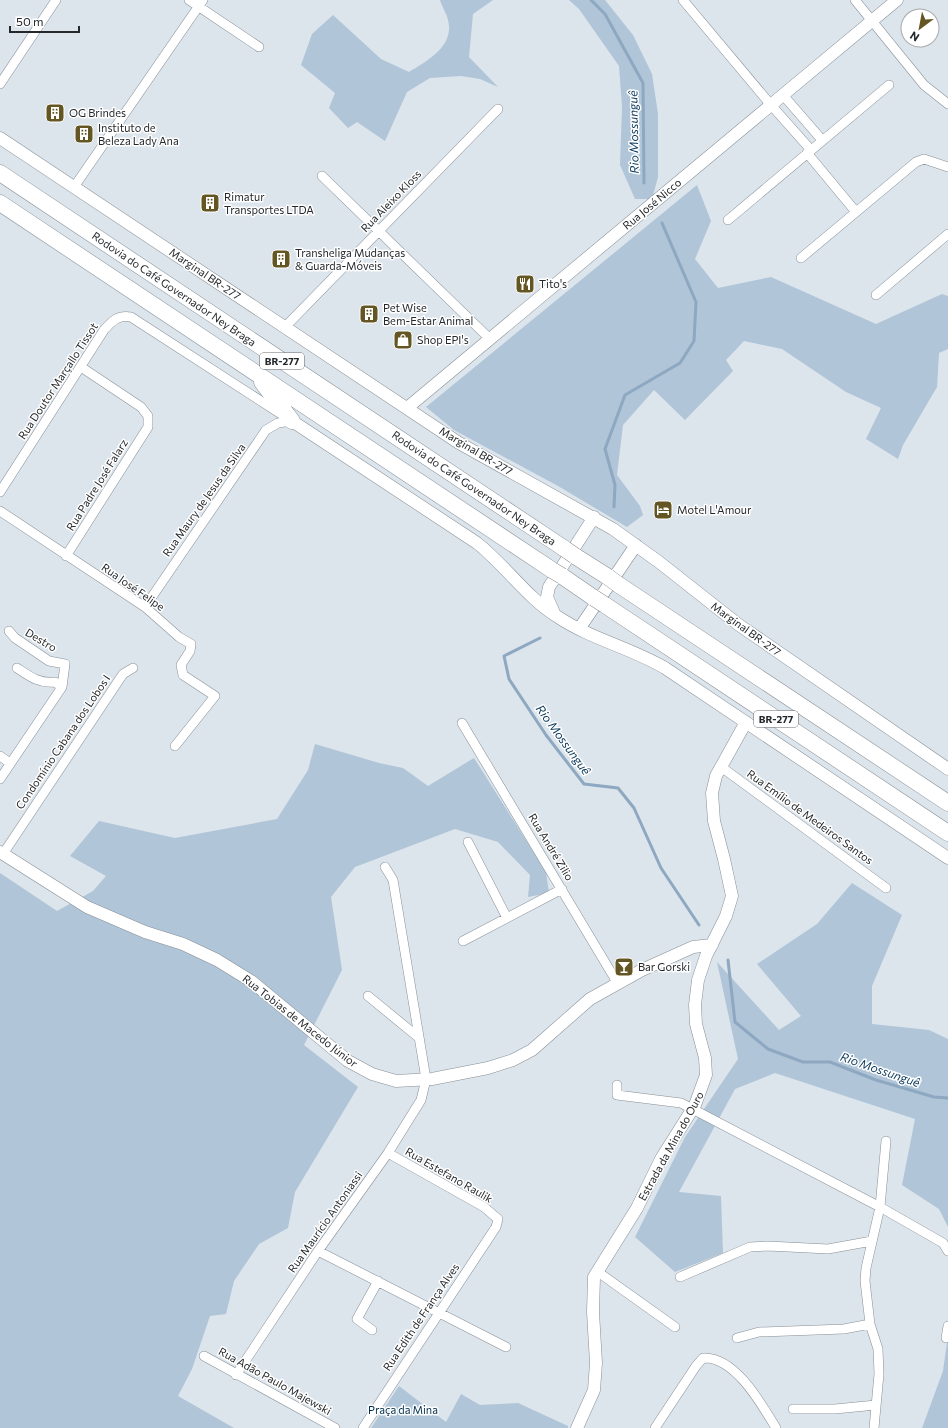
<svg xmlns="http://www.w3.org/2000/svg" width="948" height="1428" font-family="Commissioner,sans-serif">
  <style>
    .green { fill: #b0c5d8 }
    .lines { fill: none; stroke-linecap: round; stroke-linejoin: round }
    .stream { stroke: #8da8c0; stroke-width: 3 }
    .street-casing { stroke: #878f96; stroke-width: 10 }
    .secondary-casing { stroke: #878f96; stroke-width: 13 }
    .highway-casing { stroke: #878f96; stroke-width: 17 }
    .street { stroke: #fff; stroke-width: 9 }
    .secondary { stroke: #fff; stroke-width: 12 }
    .highway { stroke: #fff; stroke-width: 16 }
    .highway-bridge-casing { stroke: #878f96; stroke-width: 17; stroke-linecap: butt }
    .highway-bridge { stroke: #fff; stroke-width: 16 }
    .labels { text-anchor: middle; stroke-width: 3; stroke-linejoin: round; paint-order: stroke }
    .shield { fill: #fff; stroke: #66686b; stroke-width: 1 }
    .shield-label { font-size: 10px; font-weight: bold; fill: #25282b }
    .poi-label { font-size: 11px; fill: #25282b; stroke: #fff; text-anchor: start }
    .street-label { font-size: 11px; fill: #25282b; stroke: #fff }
    .park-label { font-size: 11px; fill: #002d4d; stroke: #fff }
    .water-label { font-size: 12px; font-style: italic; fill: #113e60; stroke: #fff }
  </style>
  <rect width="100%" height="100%" fill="#dce4ec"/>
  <path class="green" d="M 440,0 L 493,0 L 473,14 L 469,57 L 498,87 L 480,79 L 461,76 L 430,78 L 407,92 L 385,141 L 357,122 L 348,128 L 329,108 L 335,93 L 301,65 L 312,34 L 333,15 L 381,59 L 409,72 C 427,61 455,46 448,20 C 447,14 442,7 440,0 Z
    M 569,0 L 605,0 L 633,35 L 652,74 L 658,114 L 658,177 L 652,199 L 635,199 L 620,165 L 622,107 L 619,66 L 579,9 Z
    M 697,185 L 711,221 L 695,259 L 718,288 L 771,277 L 876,324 L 942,294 L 948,296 L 948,349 L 939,353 L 937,387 L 903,445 L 898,459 L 866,439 L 881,408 L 846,392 L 782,349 L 744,341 L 726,360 L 733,371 L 685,420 L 654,390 L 623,425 L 617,475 L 640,506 L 643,515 L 627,527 L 558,486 L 454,430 L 426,407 Z
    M 315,744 L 379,763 L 403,768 L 428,786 L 474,758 L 546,872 L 549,893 L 528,897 L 530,875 L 498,842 L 455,829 L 355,867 L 331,897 L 342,970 L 304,1045 L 358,1087 L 295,1192 L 288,1228 L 259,1244 L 234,1281 L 226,1314 L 210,1316 L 192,1369 L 178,1396 L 234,1428 L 0,1428 L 0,873 L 57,911 L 93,891 L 106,876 L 70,856 L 99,821 L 175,838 L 277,819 L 308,770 Z
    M 852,883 L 902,915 L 872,986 L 872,1024 L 929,1030 L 948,1039 L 948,1227 L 939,1209 L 902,1185 L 915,1119 L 775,1073 L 735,1089 L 679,1192 L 721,1196 L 723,1253 L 675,1272 L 635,1237 L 685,1137 L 738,1059 L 717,962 L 779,1030 L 801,1016 L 757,964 L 817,924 Z
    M 948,1335 L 948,1428 L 922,1428 L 943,1371 Z
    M 399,1386 L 446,1422 L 461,1394 L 480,1405 L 518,1403 L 568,1426 L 568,1428 L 371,1428 Z"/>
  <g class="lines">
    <path class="stream" d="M 591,0 L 605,14 L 643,83 L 644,183
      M 614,507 L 615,485 L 605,449 L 625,395 L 680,363 L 694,341 L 696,302 L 662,223
      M 540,638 L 504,656 L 509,679 L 546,735 L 584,784 L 618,788 L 634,808 L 661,868 L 699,925
      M 728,960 L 735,1022 L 768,1049 L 803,1062 L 830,1062 L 876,1080 L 934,1097 L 948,1098"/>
    <g class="street-casing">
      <path id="street" d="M 189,0 L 259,47
        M 683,0 L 771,105 L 811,150
        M 855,0 L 924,85 L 948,104
        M 0,84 L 56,0
        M 783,95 L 822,140
        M 807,153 L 856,212
        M 322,176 L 490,339
        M 74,187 L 203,0
        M 728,220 L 889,85
        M 801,258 L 916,162 L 924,159 L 948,167
        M 876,295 L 948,234
        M 285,327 L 498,109
        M 0,492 L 104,330 C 113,320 118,315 131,317 L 281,414
        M 0,511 L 145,607 L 179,637 L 191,644 L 190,651 L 181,665 L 183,675 L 215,696 L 175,746
        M 66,556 L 148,427 L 148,416 L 141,407 L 81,367
        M 145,607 L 266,430 L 278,423 L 292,421
        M 17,668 C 29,676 39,684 55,682 L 62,687
        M 462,723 L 618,984
        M 0,756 L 10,763
        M 720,766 L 886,888
        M 0,779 L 62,687 L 65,664 L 49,661 L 15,638 L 9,631
        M 468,842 L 507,918
        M 3,854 L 123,674 L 133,668
        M 463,941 L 562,889
        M 368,996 L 418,1037
        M 617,1085 L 617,1095 L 681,1103 L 880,1207 L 943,1243 L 948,1251
        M 318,1251 L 506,1347
        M 598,1272 L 675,1327
        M 680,1277 L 750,1247 L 768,1246 L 828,1249 L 872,1241
        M 372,1330 L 357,1319 L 378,1281
        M 737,1338 L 759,1332 L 844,1329 L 870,1324
        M 946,1338 L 948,1326
        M 204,1356 L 335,1428
        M 236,1375 L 318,1251 L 388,1153 L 421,1100 L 426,1079 L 393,880 L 385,867
        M 793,1409 L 835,1409 L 876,1405
        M 363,1428 L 496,1227 L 498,1219 L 484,1207 L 388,1153
        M 655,1428 L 696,1366 L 703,1358 C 735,1356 762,1405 776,1428
        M 874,1428 L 879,1374 L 878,1349 L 870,1324 L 865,1281 L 866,1268 L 880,1207 L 886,1141"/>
    </g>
    <g class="secondary-casing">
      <path id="secondary" d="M 0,138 L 459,443 L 613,529 L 659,562 L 739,625 L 948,769
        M 407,408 L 897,0
        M 292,421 L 477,543 C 505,565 527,598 558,617 C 591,639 631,648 665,668 L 948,858
        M 554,613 L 547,597 L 549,587 L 594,517
        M 579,629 L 636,545
        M 0,852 L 87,907 L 145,932 L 183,944 L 217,960 L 251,981 L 348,1061 L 372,1074 L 396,1081 L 432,1079 L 488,1068 L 513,1060 L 532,1050 L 590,999 L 642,970 L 693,947 L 712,945
        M 577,1428 L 594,1390 L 596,1363 L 593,1312 L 594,1277 L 637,1208 L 661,1159 L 695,1105 L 706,1075 L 705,1058 L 696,1024 L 695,1005 L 698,980 L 706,956 L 726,916 L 732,896 L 724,859 L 714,821 L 712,793 L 716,776 L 746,722"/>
    </g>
    <g class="highway-casing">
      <path id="highway" d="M 0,173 L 565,549
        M 0,203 L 552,570
        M 262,382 L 292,421
        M 575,556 L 608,577
        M 562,576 L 594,598
        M 619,585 L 948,803
        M 605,605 L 948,833"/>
    </g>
    <use href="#street" class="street"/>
    <use href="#secondary" class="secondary"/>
    <use href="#highway" class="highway"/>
    <g class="highway-bridge-casing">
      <path id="highway-bridge" d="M 565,549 L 575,556
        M 552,570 L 562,576
        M 608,577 L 619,585
        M 594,598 L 605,605"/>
    </g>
    <use href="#highway-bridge" class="highway-bridge"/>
  </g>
  <defs>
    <g id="building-square" transform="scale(1)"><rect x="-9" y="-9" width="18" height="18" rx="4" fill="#635623" stroke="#fff"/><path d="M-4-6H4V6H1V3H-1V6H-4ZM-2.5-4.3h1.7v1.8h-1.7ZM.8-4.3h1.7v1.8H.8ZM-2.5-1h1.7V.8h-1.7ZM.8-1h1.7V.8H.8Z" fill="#fff"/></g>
    <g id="restaurant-square" transform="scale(1)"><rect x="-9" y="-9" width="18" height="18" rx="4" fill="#635623" stroke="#fff"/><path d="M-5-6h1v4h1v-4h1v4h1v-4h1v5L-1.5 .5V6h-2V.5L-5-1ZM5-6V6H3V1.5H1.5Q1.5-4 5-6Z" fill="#fff"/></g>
    <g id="shop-square" transform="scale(1)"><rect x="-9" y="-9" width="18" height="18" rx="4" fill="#635623" stroke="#fff"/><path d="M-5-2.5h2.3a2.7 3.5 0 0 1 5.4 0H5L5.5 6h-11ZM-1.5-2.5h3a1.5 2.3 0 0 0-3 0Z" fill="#fff"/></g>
    <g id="hotel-square" transform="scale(1)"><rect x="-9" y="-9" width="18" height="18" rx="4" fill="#635623" stroke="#fff"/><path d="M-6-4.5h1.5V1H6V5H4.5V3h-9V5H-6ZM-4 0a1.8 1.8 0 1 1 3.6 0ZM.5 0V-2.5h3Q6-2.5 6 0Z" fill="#fff"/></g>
    <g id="bar-square" transform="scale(1)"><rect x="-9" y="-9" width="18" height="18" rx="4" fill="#635623" stroke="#fff"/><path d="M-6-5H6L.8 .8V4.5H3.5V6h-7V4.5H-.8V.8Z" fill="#fff"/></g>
  </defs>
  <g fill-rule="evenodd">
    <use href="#building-square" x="55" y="113"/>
    <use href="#building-square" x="84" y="134"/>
    <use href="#building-square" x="210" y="203"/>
    <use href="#building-square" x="281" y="259"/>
    <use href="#restaurant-square" x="525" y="284"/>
    <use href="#building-square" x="369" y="314"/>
    <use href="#shop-square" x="403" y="340"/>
    <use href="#hotel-square" x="663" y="510"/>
    <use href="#bar-square" x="624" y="967"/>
  </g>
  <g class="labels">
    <g class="shield">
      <rect x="260" y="353" width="44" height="16" rx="3"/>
      <rect x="754" y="711" width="44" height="16" rx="3"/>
    </g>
    <g class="shield-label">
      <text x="282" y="365">BR-277</text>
      <text x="776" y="723">BR-277</text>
    </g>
    <g class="poi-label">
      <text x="69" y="117">OG Brindes</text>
      <text x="98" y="132">Instituto de<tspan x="98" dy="13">Beleza Lady Ana</tspan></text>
      <text x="224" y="201">Rimatur<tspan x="224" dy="13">Transportes LTDA</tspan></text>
      <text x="295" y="257">Transheliga Mudanças<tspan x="295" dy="13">&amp; Guarda-Móveis</tspan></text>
      <text x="539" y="288">Tito's</text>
      <text x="383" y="312">Pet Wise<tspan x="383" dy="13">Bem-Estar Animal</tspan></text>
      <text x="417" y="344">Shop EPI's</text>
      <text x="677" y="514">Motel L'Amour</text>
      <text x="638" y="971">Bar Gorski</text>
    </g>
    <g class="street-label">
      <text transform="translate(391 201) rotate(-46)" y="4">Rua Aleixo Kloss</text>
      <text transform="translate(652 204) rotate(-40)" y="4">Rua José Nicco</text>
      <text transform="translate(205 274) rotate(34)" y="4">Marginal BR-277</text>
      <text transform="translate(174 289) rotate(34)" y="4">Rodovia do Café Governador Ney Braga</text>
      <text transform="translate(58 381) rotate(-57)" y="4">Rua Doutor Marçallo Tissot</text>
      <text transform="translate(476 451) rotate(31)" y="4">Marginal BR-277</text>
      <text transform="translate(97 485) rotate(-58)" y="4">Rua Padre José Falarz</text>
      <text transform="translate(474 488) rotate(34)" y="4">Rodovia do Café Governador Ney Braga</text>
      <text transform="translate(204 500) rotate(-55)" y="4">Rua Maury de Jesus da Silva</text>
      <text transform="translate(133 587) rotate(35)" y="4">Rua José Felipe</text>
      <text transform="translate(746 629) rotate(36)" y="4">Marginal BR-277</text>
      <text transform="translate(41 640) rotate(31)" y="4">Destro</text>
      <text transform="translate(63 742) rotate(-56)" y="4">Condomínio Cabana dos Lobos I</text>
      <text transform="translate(810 817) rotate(36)" y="4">Rua Emílio de Medeiros Santos</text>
      <text transform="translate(551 847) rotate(59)" y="4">Rua André Zilio</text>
      <text transform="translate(300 1021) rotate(38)" y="4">Rua Tobias de Macedo Júnior</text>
      <text transform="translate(671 1146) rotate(-61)" y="4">Estrada da Mina do Ouro</text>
      <text transform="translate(449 1175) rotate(30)" y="4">Rua Estefano Raulik</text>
      <text transform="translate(325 1222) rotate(-55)" y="4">Rua Maurício Antoniassi</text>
      <text transform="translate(421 1317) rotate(-56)" y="4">Rua Edith de França Alves</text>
      <text transform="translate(275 1381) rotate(29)" y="4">Rua Adão Paulo Majewski</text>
    </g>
    <g class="park-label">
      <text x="403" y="1414">Praça da Mina</text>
    </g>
    <g class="water-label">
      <text transform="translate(634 132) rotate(-91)" y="4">Rio Mossunguê</text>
      <text transform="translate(563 740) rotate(54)" y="4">Rio Mossunguê</text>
      <text transform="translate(880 1070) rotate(19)" y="4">Rio Mossunguê</text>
    </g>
  </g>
  <g transform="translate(920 28) rotate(212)"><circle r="19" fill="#ffffff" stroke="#a8a9aa"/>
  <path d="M0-3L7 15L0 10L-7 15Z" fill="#635623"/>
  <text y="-6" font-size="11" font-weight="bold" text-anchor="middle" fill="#25282b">N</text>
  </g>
  <path d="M10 26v6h69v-6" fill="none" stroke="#25282b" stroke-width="2"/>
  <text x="16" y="26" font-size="12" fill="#25282b" stroke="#ffffff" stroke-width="3" paint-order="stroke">50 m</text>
</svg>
